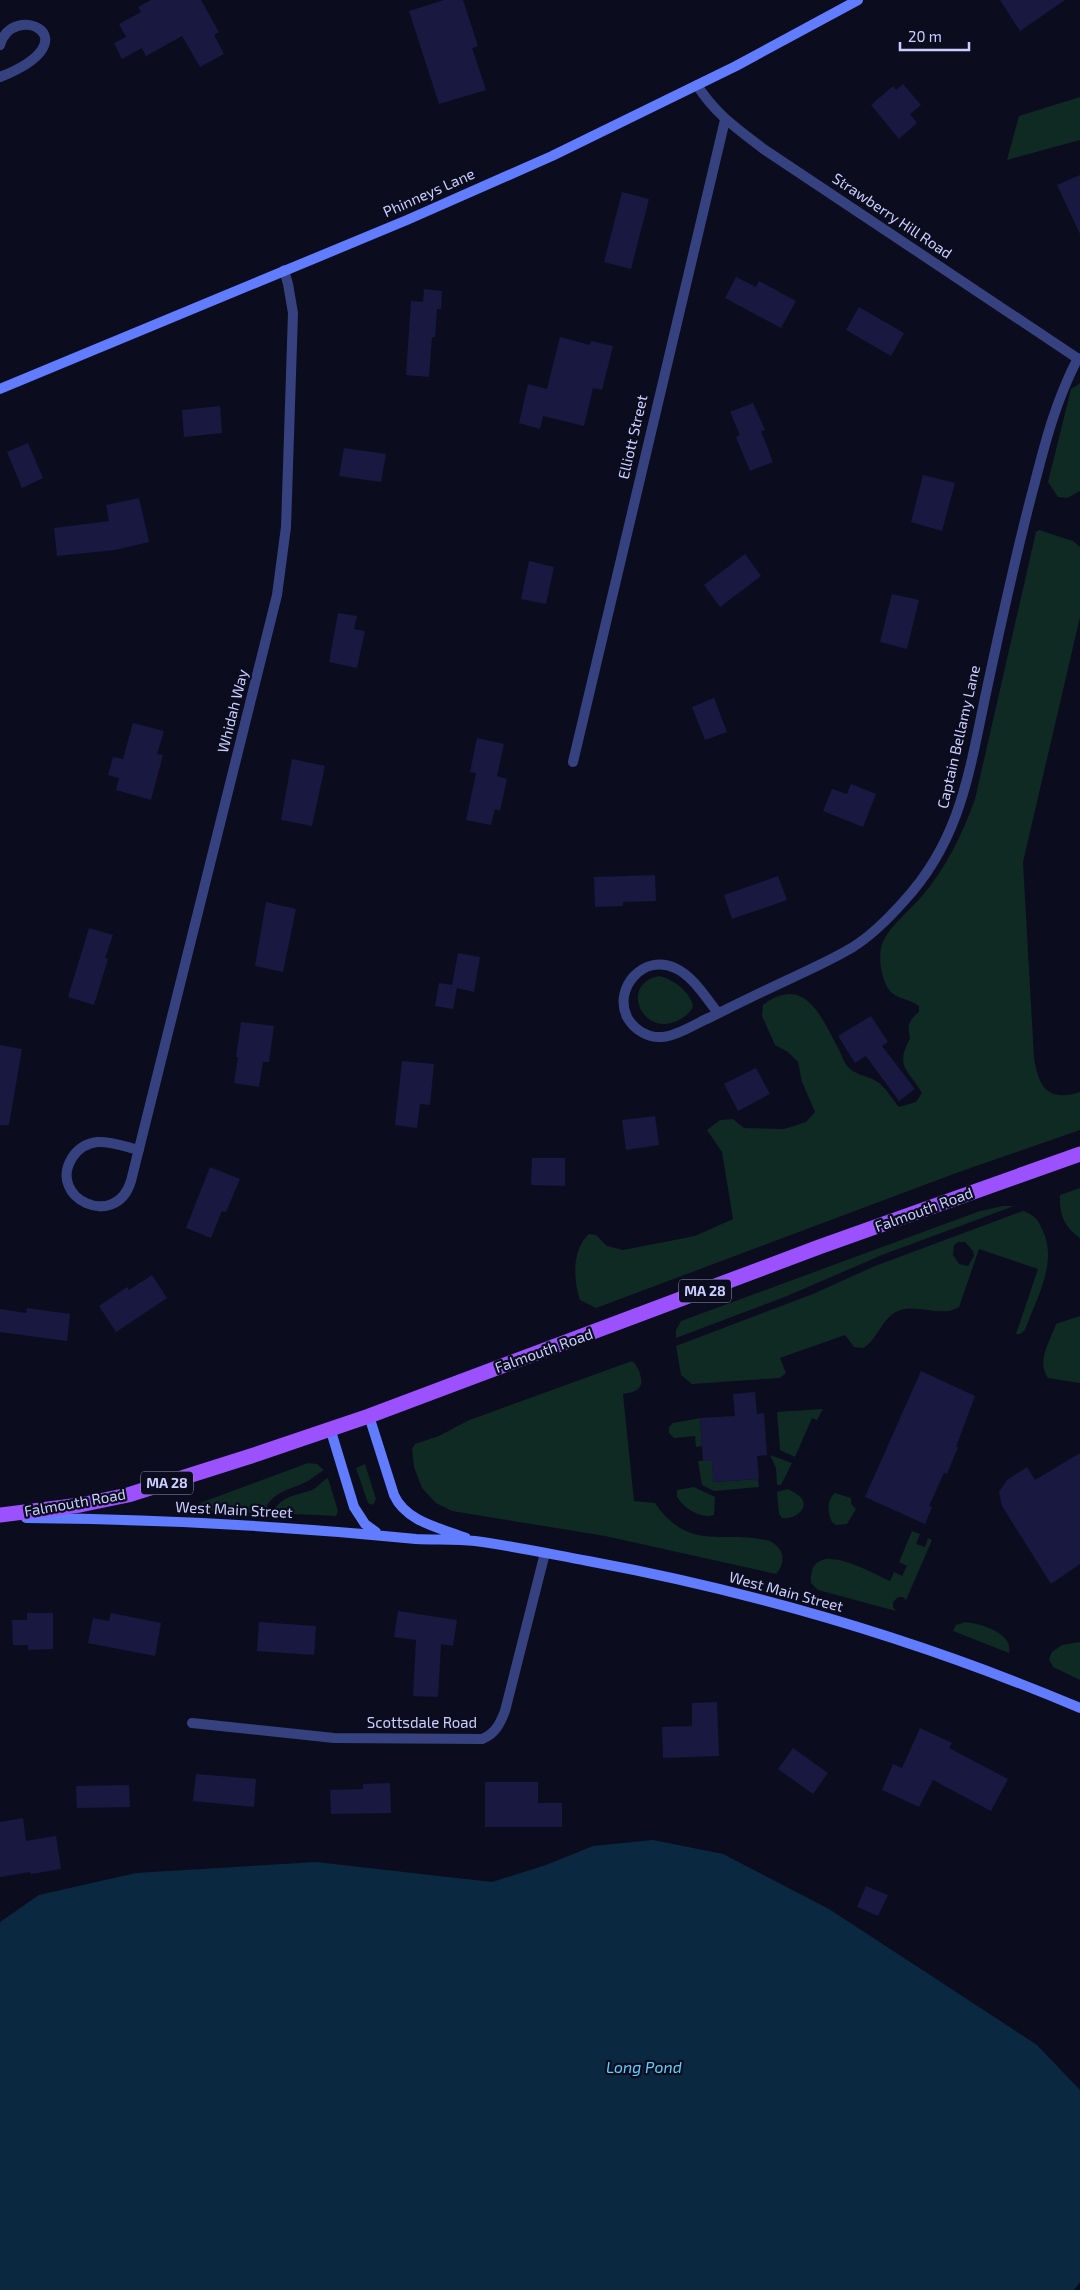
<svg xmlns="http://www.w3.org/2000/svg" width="1080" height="2290" font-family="'Exo 2',sans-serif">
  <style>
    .green { fill: #0f2923; fill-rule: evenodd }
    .water { fill: #0a2840 }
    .building { fill: #181841 }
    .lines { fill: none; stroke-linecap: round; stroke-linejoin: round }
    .street { stroke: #36427f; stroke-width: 10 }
    .secondary { stroke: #617cff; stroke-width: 10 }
    .primary { stroke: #9c51ff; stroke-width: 15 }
    .labels { text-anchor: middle; stroke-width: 4.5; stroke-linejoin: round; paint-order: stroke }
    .shield { fill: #0c0c1f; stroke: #9194bc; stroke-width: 1 }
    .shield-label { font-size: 14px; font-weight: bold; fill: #cacfff }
    .street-label { font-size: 15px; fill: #cacfff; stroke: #0c0c1f }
    .water-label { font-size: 16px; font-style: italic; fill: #58d3ff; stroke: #0c0c1f }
  </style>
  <rect width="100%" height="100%" fill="#0c0c1f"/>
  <path class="green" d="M 1080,97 L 1080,140 L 1007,160 L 1019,116 Z
    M 1080,383 L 1080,491 L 1067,498 L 1058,497 L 1048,482 L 1071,389 Z
    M 1039,530 L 1073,541 L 1080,547 L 1080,617 L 1023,862 L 1034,1058 C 1039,1088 1048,1102 1080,1092 L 1080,1130 L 959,1172 L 596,1308 L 580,1300 C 573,1280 572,1249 589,1234 L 596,1235 L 607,1246 L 623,1250 L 695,1236 L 733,1219 L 722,1152 L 707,1130 L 720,1120 L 733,1119 L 744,1128 L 784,1129 L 806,1122 L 815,1112 L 802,1082 L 798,1062 L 788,1052 L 775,1045 L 762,1016 L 763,1005 C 805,973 822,1018 839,1050 C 842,1055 844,1063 848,1067 C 856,1076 871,1076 879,1083 C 887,1089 892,1099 899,1107 L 916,1102 L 922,1093 C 907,1067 895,1068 910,1038 C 907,1025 909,1020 919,1012 L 919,1006 C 910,999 896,999 889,990 C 881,979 877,954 883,942 C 889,927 911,909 922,896 C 946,868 963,833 975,799 L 1036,532 Z
    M 659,976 C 673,979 689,991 693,1005 C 691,1013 685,1017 677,1021 C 642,1037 619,984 659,976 Z
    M 1080,1188 L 1080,1238 C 1064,1227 1059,1214 1060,1195 Z
    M 1003,1206 L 1014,1206 L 882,1255 L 787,1296 L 676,1338 L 676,1330 L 681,1321 L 980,1211 Z
    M 1023,1211 C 1033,1214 1038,1219 1042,1229 C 1059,1261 1036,1299 1025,1330 L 1020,1334 L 1016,1334 L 1038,1269 L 979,1249 L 959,1307 C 943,1318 920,1304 901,1310 C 881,1316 879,1339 863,1348 L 854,1347 L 845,1335 L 780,1358 L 786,1373 L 780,1378 L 692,1384 L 681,1375 L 676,1346 L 813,1294 L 875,1266 ZM 958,1242 L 965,1242 L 973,1251 L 974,1256 L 968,1266 L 959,1264 L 953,1255 L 954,1245 Z
    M 1080,1316 L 1080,1383 L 1048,1378 C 1036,1362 1050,1341 1056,1324 Z
    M 632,1361 C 638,1365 645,1382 639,1388 C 636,1392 627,1393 623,1394 L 634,1501 L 655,1503 C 690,1553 720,1529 770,1541 C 785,1549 786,1562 776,1574 L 605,1536 L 452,1511 L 436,1503 L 422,1488 L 414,1467 L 412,1449 L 415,1444 L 439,1436 L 467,1421 Z
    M 823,1409 L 817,1420 L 812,1418 L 795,1457 L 780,1450 L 777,1412 Z
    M 700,1418 L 702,1446 L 696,1447 L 695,1436 L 674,1438 L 669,1433 L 669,1427 L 673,1423 Z
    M 770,1455 L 792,1463 L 781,1485 L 777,1485 L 776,1468 Z
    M 712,1460 L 714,1482 L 758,1479 L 759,1487 L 714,1491 L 702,1485 L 698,1461 Z
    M 308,1463 L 317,1464 L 324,1470 C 317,1474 311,1480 304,1483 C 286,1491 271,1492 264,1513 L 200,1510 L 192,1506 Z
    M 365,1464 L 376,1499 L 373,1505 L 368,1503 L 356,1468 Z
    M 328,1478 L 338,1511 L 336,1516 L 273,1513 C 279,1496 298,1495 312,1490 C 318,1487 322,1481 328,1478 Z
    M 694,1487 L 715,1497 L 714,1515 C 700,1519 685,1509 677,1497 L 677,1490 Z
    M 788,1489 C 793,1492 799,1494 802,1499 C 809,1511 792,1520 782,1518 L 779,1514 L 777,1492 Z
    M 835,1493 L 851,1498 L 851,1504 L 856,1509 L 847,1524 L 836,1525 L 832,1522 C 827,1513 827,1499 835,1493 Z
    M 912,1531 L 920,1534 L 916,1544 L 925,1547 L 928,1538 L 932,1540 L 906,1600 L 903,1597 L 898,1597 L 893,1602 L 893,1607 L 896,1611 L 818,1590 L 811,1583 C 808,1535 870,1572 890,1581 L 894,1572 L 902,1576 L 907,1566 L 899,1562 Z
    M 966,1622 C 981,1624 1014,1633 1009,1653 L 953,1631 L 956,1625 Z
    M 1080,1642 L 1080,1680 L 1053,1667 L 1049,1659 L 1052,1652 L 1062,1645 Z"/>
  <path class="water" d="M 653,1840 L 723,1854 L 829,1909 L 1037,2045 L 1080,2090 L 1080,2282 L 1074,2290 L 0,2290 L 0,1922 L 39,1895 L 136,1873 L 316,1862 L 492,1882 L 546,1865 L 593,1846 Z"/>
  <path class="building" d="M 151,0 L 201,0 L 219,32 L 214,35 L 224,54 L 200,67 L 182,36 L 146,56 L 142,48 L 122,59 L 114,43 L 126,37 L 119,24 L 141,12 L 138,7 Z
    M 444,0 L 463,0 L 478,46 L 472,48 L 486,90 L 439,104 L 409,11 Z
    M 1000,0 L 1065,0 L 1020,31 Z
    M 903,84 L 921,105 L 910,114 L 917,123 L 899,139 L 871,105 L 893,86 L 896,90 Z
    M 1080,175 L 1080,234 L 1057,185 Z
    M 622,192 L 649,199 L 631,269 L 604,262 Z
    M 736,277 L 756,287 L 759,281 L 796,301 L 781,328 L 725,298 Z
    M 424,289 L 442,291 L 441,309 L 437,309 L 435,337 L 432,337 L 429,377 L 406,375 L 411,301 L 423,302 Z
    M 859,307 L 904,333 L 891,356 L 846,330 Z
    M 560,337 L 590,345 L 591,341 L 613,346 L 602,390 L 593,388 L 584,426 L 543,416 L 540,429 L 519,423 L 528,384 L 547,389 Z
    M 753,403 L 765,430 L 761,431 L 773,462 L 750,471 L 736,437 L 740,435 L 730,412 Z
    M 220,406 L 222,433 L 184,437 L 182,410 Z
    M 28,443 L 43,478 L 22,488 L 7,452 Z
    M 344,448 L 386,454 L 381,482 L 339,476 Z
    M 923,475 L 955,483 L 942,531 L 911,522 Z
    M 139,498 L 149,542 L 115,550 L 57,556 L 54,528 L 109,521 L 106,505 Z
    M 745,554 L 761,576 L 720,607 L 704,585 Z
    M 529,561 L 554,567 L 546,604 L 521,599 Z
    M 892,594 L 919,600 L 907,649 L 880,642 Z
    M 338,613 L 357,616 L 354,629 L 365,631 L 357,668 L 329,662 Z
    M 714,698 L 727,732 L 705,740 L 692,707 Z
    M 133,723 L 164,731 L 157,754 L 163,755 L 151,800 L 116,790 L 119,778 L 108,775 L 113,757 L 123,759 Z
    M 477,738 L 504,744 L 497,776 L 507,779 L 500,811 L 495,809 L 491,825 L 466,820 L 476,773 L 470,772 Z
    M 292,759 L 325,766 L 312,826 L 281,820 Z
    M 851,784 L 876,794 L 863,827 L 823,811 L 832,789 L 847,794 Z
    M 655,875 L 656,901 L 623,902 L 623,906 L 595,907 L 594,877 Z
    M 778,876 L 787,900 L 732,919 L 724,895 Z
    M 266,902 L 296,909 L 283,972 L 255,966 Z
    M 89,928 L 113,935 L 105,958 L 108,959 L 94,1005 L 68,997 Z
    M 458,953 L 480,957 L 474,992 L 457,988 L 453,1009 L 435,1006 L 439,983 L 452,985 Z
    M 871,1016 L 888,1042 L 882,1046 L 915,1089 L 899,1101 L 866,1056 L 855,1063 L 838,1036 Z
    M 241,1022 L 274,1026 L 269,1062 L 263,1062 L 259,1087 L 234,1083 L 238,1057 L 236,1057 Z
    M 0,1045 L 22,1049 L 9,1125 L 0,1125 Z
    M 402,1061 L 434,1064 L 430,1105 L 420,1104 L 417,1128 L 395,1125 Z
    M 756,1068 L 770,1094 L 738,1111 L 724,1084 Z
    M 655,1116 L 659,1145 L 626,1150 L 622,1120 Z
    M 532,1158 L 565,1158 L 565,1186 L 531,1185 Z
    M 210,1167 L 240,1179 L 226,1212 L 222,1211 L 211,1238 L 186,1228 Z
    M 152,1275 L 167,1298 L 116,1332 L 99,1306 L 127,1287 L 129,1290 Z
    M 27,1308 L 70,1314 L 67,1341 L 0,1332 L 0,1309 L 26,1313 Z
    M 921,1371 L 975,1396 L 956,1447 L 958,1447 L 947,1474 L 944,1473 L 929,1506 L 932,1507 L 925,1524 L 865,1497 Z
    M 755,1392 L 757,1414 L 764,1413 L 767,1455 L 757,1456 L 759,1479 L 713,1482 L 712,1461 L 703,1461 L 700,1418 L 735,1416 L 733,1394 Z
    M 1080,1453 L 1080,1564 L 1051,1584 L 1002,1506 L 999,1492 L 1007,1480 L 1027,1467 L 1035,1480 Z
    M 398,1611 L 457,1620 L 453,1646 L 441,1644 L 438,1697 L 413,1696 L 416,1640 L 394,1637 Z
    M 27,1613 L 53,1613 L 53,1649 L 28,1650 L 28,1645 L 13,1645 L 12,1620 L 27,1620 Z
    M 111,1613 L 161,1623 L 155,1656 L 88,1643 L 93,1618 L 109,1621 Z
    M 259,1622 L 316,1626 L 314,1655 L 257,1651 Z
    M 717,1702 L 719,1756 L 663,1758 L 662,1727 L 692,1726 L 692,1703 Z
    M 920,1728 L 952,1743 L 949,1748 L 1008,1779 L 991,1811 L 933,1780 L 919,1807 L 882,1790 L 893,1764 L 902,1768 Z
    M 793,1748 L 828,1773 L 813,1794 L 778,1769 Z
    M 196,1774 L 256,1779 L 254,1807 L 193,1801 Z
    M 485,1782 L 538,1782 L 538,1803 L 562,1803 L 562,1827 L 485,1827 Z
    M 390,1783 L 391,1813 L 331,1814 L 330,1790 L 363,1789 L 363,1784 Z
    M 129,1785 L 130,1807 L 77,1808 L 76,1786 Z
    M 23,1818 L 26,1841 L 56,1836 L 61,1869 L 31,1874 L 30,1872 L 0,1877 L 0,1822 Z
    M 866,1886 L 888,1895 L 878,1916 L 857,1907 Z"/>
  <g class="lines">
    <path class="street" d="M 0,45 C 13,0 95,39 0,77
      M 697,85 C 715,114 739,130 765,150 L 1080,360
      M 573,762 L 725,120
      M 718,1013 C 706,998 693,976 675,968 C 644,953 613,988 627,1017 C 634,1030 648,1038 662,1037 C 678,1036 696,1023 711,1017 C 739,1003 768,989 796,976 C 815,967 835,958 853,947 C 872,935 889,918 904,901 C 961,839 969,772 986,693 C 1001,623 1016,552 1035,482 C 1046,439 1057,398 1078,358
      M 139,1150 C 126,1147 111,1141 97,1142 C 87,1143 77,1149 72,1158 C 47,1198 116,1231 131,1181 L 277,595 L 286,527 L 293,313 L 288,284 L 284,270
      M 192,1723 L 334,1738 L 482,1739 C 495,1734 500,1724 505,1711 L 545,1553"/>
    <path class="secondary" d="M 0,389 L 407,220 L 552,156 L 736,66 L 858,0
      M 369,1416 L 394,1495 C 406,1522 441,1528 466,1538
      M 330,1428 L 354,1507 L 365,1524 L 376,1532
      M 26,1518 C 156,1519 286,1526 416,1539 C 435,1540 456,1539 475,1541 C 513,1546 550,1554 588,1561 C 756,1592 922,1641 1080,1708"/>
    <path class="primary" d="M 0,1515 L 80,1505 L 128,1495 L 251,1456 L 369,1416 L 819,1247 L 1080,1154"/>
  </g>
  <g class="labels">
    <g class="shield">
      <rect x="679" y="1279.5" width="52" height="23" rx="4"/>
      <rect x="141" y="1471.5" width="52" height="23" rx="4"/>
    </g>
    <g class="shield-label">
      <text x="705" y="1296">MA 28</text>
      <text x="167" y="1488">MA 28</text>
    </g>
    <g class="street-label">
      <text transform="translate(429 193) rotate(-24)" y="5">Phinneys Lane</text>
      <text transform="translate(892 216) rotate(34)" y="5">Strawberry Hill Road</text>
      <text transform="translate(633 437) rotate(-77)" y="5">Elliott Street</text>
      <text transform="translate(233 711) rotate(-76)" y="5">Whidah Way</text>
      <text transform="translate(959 737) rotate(-77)" y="5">Captain Bellamy Lane</text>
      <text transform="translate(924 1210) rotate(-20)" y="5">Falmouth Road</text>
      <text transform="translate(544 1351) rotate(-20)" y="5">Falmouth Road</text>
      <text transform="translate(75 1503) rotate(-10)" y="5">Falmouth Road</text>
      <text transform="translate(234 1510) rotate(3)" y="5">West Main Street</text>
      <text transform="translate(786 1592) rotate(15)" y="5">West Main Street</text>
      <text x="422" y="1728">Scottsdale Road</text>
    </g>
    <g class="water-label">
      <text x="644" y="2073">Long Pond</text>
    </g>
  </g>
  <path d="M900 42v8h69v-8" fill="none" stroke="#cacfff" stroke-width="2.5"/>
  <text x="908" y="42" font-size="15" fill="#cacfff" stroke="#0c0c1f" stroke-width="4" paint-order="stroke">20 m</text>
</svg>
